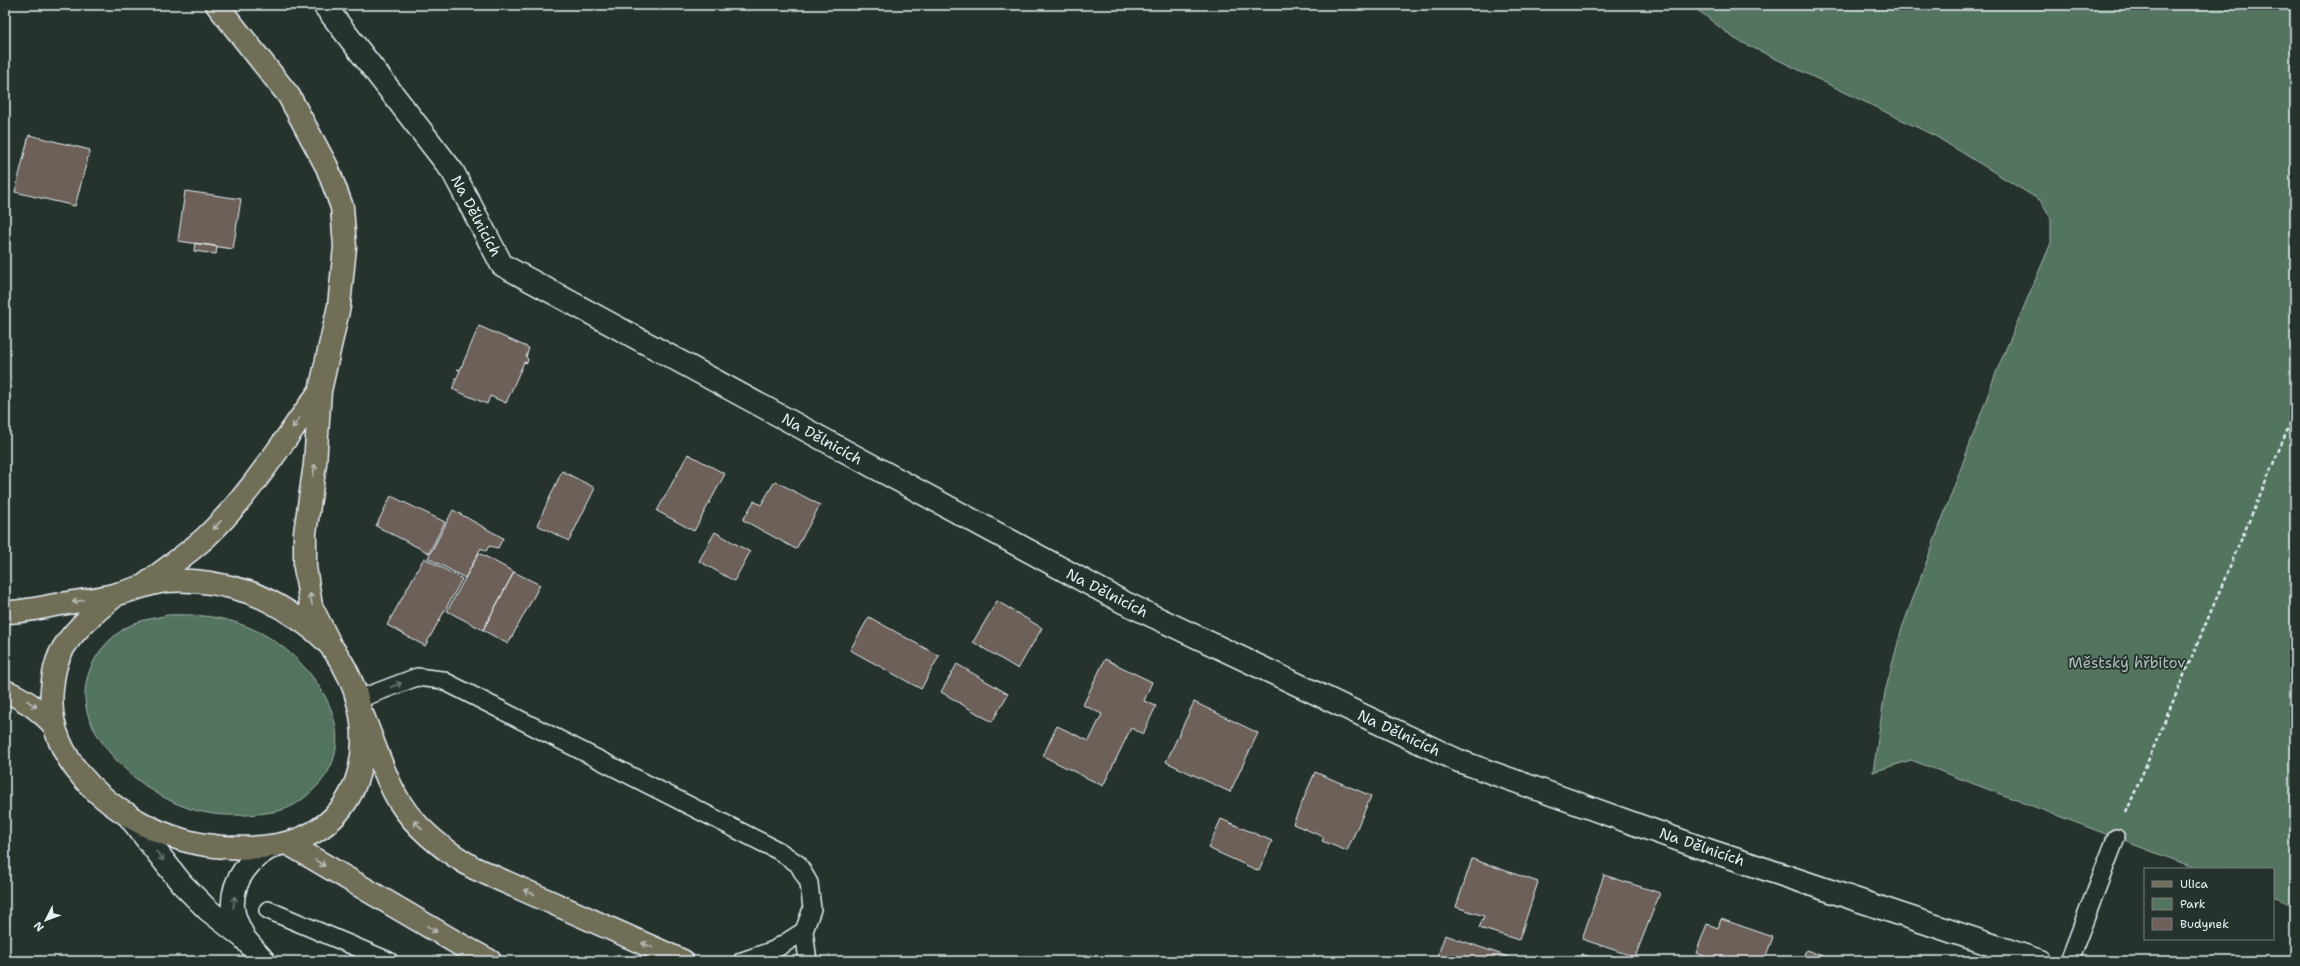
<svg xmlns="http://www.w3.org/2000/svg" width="2300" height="966" font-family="'Shantell Sans',sans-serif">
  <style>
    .green { fill: #53755f; stroke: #9eb3ac }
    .building { fill: #6c6058; stroke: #e8f1f8 }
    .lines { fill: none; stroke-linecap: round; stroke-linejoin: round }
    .lane-casing { stroke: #e8f1f8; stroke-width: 20 }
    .street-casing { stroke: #e8f1f8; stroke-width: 25 }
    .primary-casing { stroke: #e8f1f8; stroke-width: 25 }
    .highway-casing { stroke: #e8f1f8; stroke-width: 25 }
    .path { stroke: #e8f1f8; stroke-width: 2.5; stroke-dasharray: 4 3; stroke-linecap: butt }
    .lane { stroke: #26332d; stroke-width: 17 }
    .street { stroke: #26332d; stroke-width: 22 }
    .primary { stroke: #716e59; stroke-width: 22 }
    .highway { stroke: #716e59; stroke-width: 22 }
    .oneway { stroke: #b8bdb8 }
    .oneway2 { stroke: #6a7674 }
    .labels { text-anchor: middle; stroke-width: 3.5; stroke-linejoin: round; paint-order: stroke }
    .street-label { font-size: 15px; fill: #e8f1f8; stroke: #26332d }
    .park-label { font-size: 15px; fill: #acbfbb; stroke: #26332d }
  </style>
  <rect width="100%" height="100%" fill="#26332d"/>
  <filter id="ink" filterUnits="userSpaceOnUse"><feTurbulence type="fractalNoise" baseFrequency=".025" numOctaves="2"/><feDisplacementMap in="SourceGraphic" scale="8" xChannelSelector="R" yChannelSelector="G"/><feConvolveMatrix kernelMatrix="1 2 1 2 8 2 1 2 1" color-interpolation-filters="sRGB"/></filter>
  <g filter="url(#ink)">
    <path class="green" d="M 1691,5 L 2295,5 L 2295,906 L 2273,897 L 2273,869 L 2198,869 L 1911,760 L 1873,772 L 1885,692 L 1901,631 L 1997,370 L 2051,243 L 2051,219 L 2041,201 L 1935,136 L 1735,39 Z
      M 168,615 C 196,614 222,616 248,627 C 303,648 369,728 319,784 C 309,795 294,808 278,811 C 246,817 211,818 180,805 C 143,790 104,756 89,718 C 75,680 99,640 133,624 C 144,619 156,618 168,615 Z"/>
    <path class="building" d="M 29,135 L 90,150 L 75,206 L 15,192 Z
      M 185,191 L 241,199 L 233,249 L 178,241 Z
      M 195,243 L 217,246 L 216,254 L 194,251 Z
      M 479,326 L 529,348 L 526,357 L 528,359 L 527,363 L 524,362 L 506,403 L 490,396 L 487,404 L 452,389 L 456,380 L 454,378 L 456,379 L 460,371 L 457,369 L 460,370 Z
      M 688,454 L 725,474 L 694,531 L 657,511 Z
      M 562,471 L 595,488 L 569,541 L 537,525 Z
      M 775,481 L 820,505 L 796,549 L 743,520 L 754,501 L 761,505 Z
      M 391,496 L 445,522 L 429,553 L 376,526 Z
      M 453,510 L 503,538 L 498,548 L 489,546 L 486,551 L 481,548 L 465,578 L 428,558 Z
      M 715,532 L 750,552 L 734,581 L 699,561 Z
      M 479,553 L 514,572 L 483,630 L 447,611 Z
      M 424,558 L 462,579 L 425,646 L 387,625 Z
      M 514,572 L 540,585 L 508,644 L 483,630 Z
      M 997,601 L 1042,628 L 1018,669 L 973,642 Z
      M 869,617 L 939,656 L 921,689 L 850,650 Z
      M 1105,659 L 1152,682 L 1144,701 L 1156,706 L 1143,734 L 1131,728 L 1103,786 L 1043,756 L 1057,726 L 1089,741 L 1102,714 L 1083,705 Z
      M 957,664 L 1008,694 L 992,722 L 941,692 Z
      M 1194,702 L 1258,733 L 1230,792 L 1166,762 Z
      M 1315,772 L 1371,796 L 1347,851 L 1322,841 L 1324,837 L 1293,824 Z
      M 1221,819 L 1272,841 L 1259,871 L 1208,848 Z
      M 1472,859 L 1538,882 L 1519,940 L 1479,928 L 1484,916 L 1456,907 Z
      M 1604,875 L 1660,893 L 1635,957 L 1582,939 Z
      M 1721,919 L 1773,937 L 1764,961 L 1705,961 L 1707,957 L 1696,953 L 1707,924 L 1718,928 Z
      M 1445,935 L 1520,961 L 1436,961 Z
      M 1806,950 L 1837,961 L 1802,961 Z
      M 1581,954 L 1604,961 L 1579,961 Z"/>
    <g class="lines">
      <g class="lane-casing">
        <path id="lane" d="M 359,699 L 417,677 L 442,680 L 779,851 L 798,864 L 809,883 L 812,909 L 804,931 L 808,961
          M 268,910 L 389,961
          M 742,961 L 774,950 L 804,931
          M 2069,961 L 2116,838"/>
      </g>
      <g class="street-casing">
        <path id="street" d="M 324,5 L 453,172 L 502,265 L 1123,602 L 1459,761 L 1699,847 L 2040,961
          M 127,814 L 182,884 L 208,910 L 244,938 L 264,961
          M 244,937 C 239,928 234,918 233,908 C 231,880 251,856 274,846"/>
      </g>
      <g class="primary-casing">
        <path id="primary" d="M 217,5 L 289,96 L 327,167 L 342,207 L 345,247 L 339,306 L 320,391 L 315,464 L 305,533 L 305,567 L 311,606 L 328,640
          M 146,584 C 166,568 188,554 207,536 C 251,494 283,441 320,391
          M 5,612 C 24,612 43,607 61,604 C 79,601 99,599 117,594 C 134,590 149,583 167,581 C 194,579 223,584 248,592 C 273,600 318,629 333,649 C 384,718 373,830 276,845 C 247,850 211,848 183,840 C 118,821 44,764 52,689 C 53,677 55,665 60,654 C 72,630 97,611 117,594
          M 5,691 C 25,699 38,709 53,724"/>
      </g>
      <g class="highway-casing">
        <path id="highway" d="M 363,716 C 374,742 384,777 399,801 C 417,830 445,851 474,868 L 683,961
          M 287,843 L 457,943 L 490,961"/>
      </g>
      <path class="path" d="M 2126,813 L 2295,412"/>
      <use href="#lane" class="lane"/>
      <use href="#street" class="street"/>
      <use href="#primary" class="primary"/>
      <use href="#highway" class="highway"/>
    </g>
    <defs><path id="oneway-shaft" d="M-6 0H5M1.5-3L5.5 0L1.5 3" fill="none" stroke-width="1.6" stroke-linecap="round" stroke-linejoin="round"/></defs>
    <g class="oneway">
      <use href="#oneway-shaft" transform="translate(296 423) rotate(126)"/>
      <use href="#oneway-shaft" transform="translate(314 470) rotate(-81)"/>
      <use href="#oneway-shaft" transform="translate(217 525) rotate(133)"/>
      <use href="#oneway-shaft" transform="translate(311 599) rotate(-100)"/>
      <use href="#oneway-shaft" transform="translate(78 601) rotate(170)"/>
      <use href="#oneway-shaft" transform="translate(32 704) rotate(35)"/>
      <use href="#oneway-shaft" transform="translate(418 825) rotate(-134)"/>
      <use href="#oneway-shaft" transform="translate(320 863) rotate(31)"/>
      <use href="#oneway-shaft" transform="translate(529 892) rotate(-156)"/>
      <use href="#oneway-shaft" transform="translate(432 929) rotate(31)"/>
      <use href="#oneway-shaft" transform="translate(647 945) rotate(-156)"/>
    </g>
    <g class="oneway2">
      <use href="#oneway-shaft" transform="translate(396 685) rotate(-21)"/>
      <use href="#oneway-shaft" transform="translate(160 856) rotate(51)"/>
      <use href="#oneway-shaft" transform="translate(234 902) rotate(-84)"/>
    </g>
  </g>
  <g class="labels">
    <g class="street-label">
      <text transform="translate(476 216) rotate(62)" y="5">Na Dělnicích</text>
      <text transform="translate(822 439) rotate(29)" y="5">Na Dělnicích</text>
      <text transform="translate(1107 593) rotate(27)" y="5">Na Dělnicích</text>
      <text transform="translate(1399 733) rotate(25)" y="5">Na Dělnicích</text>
      <text transform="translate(1702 847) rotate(19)" y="5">Na Dělnicích</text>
    </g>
    <g class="park-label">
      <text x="2127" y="668">Městský hřbitov</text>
    </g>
  </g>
  <rect width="2300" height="966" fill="none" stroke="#26332d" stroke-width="20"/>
  <rect x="10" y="10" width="2280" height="946" fill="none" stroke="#e8f1f8" stroke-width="1.5" filter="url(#ink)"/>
  <rect x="2144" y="868" width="130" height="72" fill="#26332d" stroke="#747f7e"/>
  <rect x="2152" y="881" width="20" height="6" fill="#716e59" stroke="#747f7e"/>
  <text x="2180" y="888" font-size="12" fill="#e8f1f8">Ulica</text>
  <rect x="2152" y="898" width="20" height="12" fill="#53755f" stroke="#747f7e"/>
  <text x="2180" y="908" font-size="12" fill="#e8f1f8">Park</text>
  <rect x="2152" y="918" width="20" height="12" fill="#6c6058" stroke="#747f7e"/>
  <text x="2180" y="928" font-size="12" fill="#e8f1f8">Budynek</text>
  <g transform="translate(46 920) rotate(228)" stroke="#26332d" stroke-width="3" paint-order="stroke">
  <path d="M0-3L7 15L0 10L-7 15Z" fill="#e8f1f8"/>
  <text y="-6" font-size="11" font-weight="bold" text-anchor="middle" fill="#e8f1f8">N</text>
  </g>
</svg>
